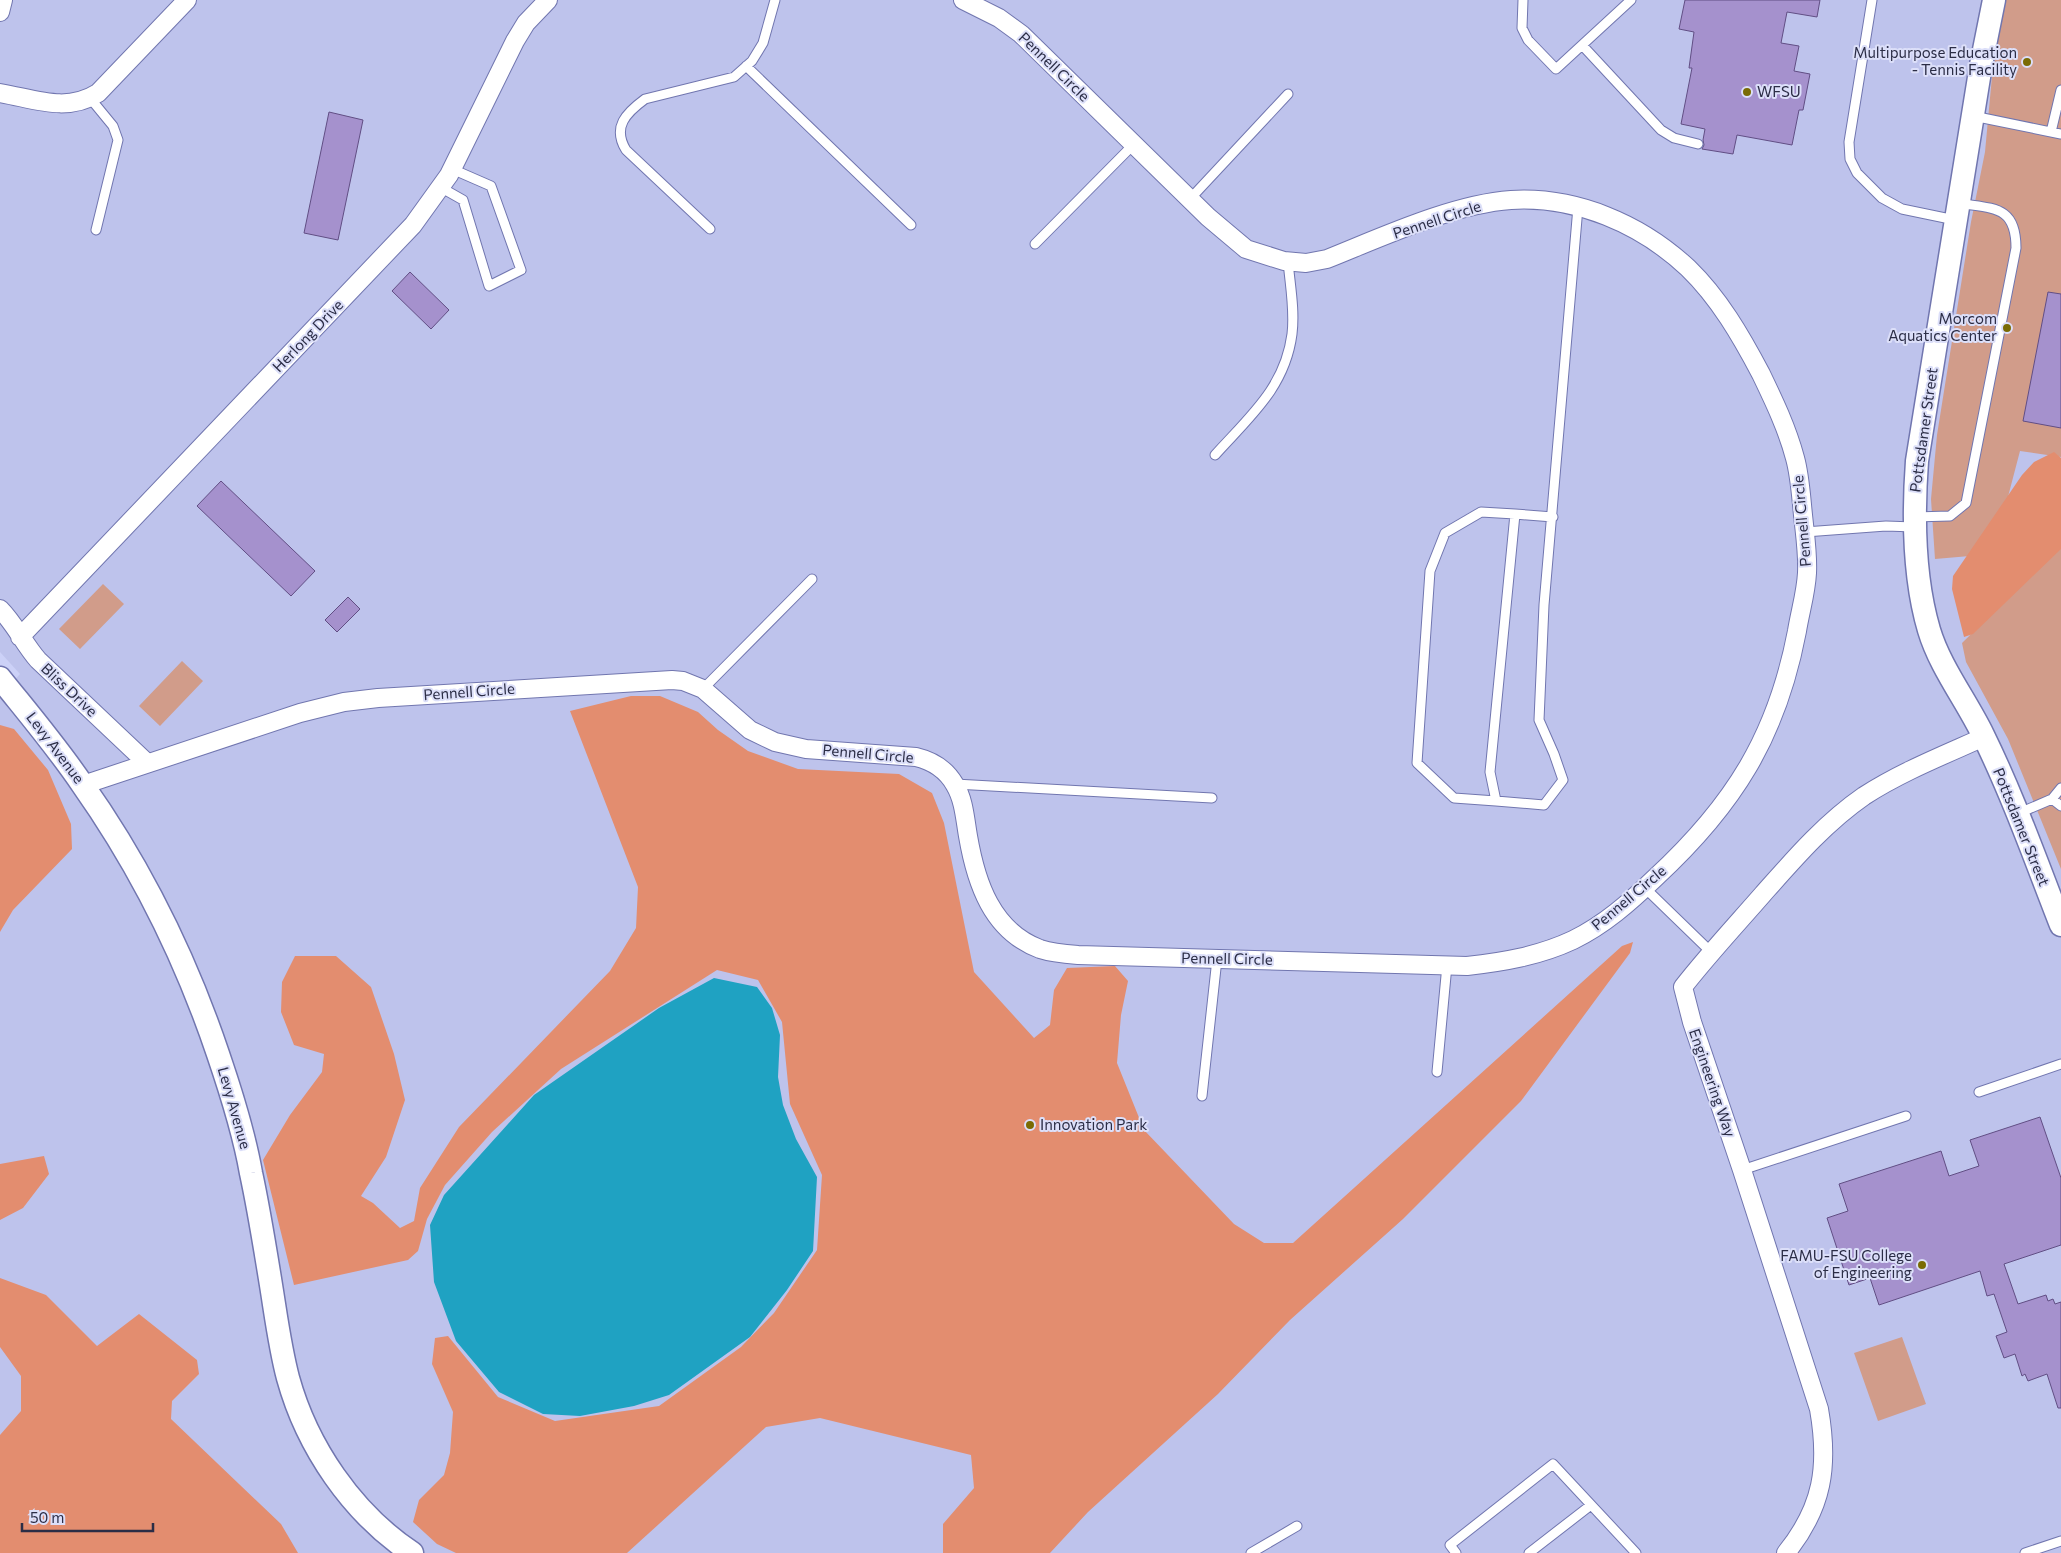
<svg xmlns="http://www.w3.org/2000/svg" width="2061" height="1553" font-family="Commissioner,sans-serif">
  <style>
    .built { fill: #bec3ec }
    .green { fill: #d19c8a }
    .forest { fill: #e38d6f }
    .water { fill: #1fa2c2 }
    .building { fill: #a591cd; stroke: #614e84 }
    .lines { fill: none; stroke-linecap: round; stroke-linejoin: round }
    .service-casing { stroke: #7176af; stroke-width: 11 }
    .minor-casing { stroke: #7176af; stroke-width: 20 }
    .tertiary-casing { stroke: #7176af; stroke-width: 25 }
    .service { stroke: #fff; stroke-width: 9 }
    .minor { stroke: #fff; stroke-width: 18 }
    .tertiary { stroke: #fff; stroke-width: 22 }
    .poi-dot { fill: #7a6b04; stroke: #dcdff9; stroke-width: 2 }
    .labels { text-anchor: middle; stroke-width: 4; stroke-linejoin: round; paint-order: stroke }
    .poi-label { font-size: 15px; fill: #2b2d46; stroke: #dcdff9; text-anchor: end }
    .street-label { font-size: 15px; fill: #2b2d46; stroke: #dcdff9 }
  </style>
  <rect width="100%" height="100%" fill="#ccd1f7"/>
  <path class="built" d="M 0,0 L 2061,0 L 2061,1553 L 0,1553 L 0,696 L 20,674 L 0,652 Z"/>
  <path class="green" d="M 2006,0 L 2061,0 L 2061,457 L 2020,451 L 1993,554 L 1935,559 L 1931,499 L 1937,435 L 1971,222 L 1985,152 L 1996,33 Z
    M 2061,546 L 2061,869 L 2008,739 L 1966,662 L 1962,643 Z
    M 103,584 L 124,604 L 80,649 L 59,629 Z
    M 182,661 L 203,681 L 160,726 L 139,706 Z
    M 1902,1337 L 1926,1404 L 1878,1421 L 1854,1353 Z"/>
  <path class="forest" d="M 2054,452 L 2061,458 L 2061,549 L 1973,634 L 1964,637 L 1952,589 L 1953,576 L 2022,475 L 2034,462 Z
    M 631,696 L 660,696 L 698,712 L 718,730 L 748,751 L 798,769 L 899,774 L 932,793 L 944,823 L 974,972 L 1034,1038 L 1050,1025 L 1054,990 L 1067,968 L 1115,966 L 1128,981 L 1121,1015 L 1117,1063 L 1144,1130 L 1234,1224 L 1264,1243 L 1293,1243 L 1622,946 L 1633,942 L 1630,953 L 1521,1101 L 1403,1219 L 1290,1320 L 1218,1394 L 1088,1512 L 1050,1553 L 943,1553 L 943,1524 L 974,1488 L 971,1455 L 820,1418 L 766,1427 L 627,1553 L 456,1553 L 437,1544 L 413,1522 L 419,1500 L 444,1475 L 450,1453 L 453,1412 L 432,1364 L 435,1338 L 448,1336 L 498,1397 L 555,1421 L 659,1406 L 741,1347 L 774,1313 L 817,1250 L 822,1175 L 790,1104 L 782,1022 L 758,980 L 717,970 L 561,1069 L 492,1132 L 445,1185 L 427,1219 L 418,1251 L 408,1260 L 294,1285 L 263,1160 L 290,1115 L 322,1072 L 324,1054 L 294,1045 L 281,1012 L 282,982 L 295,956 L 336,956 L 371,987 L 394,1054 L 405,1100 L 386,1157 L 361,1196 L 373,1203 L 400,1228 L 414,1221 L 420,1188 L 459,1127 L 610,971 L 636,928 L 638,887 L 570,711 Z
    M 0,725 L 14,729 L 48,770 L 71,824 L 72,849 L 13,910 L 0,932 Z
    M 44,1156 L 49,1174 L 23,1208 L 0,1220 L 0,1164 Z
    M 0,1278 L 46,1295 L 97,1346 L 139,1314 L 197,1360 L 199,1374 L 172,1401 L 171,1419 L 281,1524 L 298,1553 L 0,1553 L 0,1435 L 21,1411 L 21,1376 L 0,1347 Z"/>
  <path class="water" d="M 714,978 L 757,987 L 772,1008 L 780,1035 L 778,1077 L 783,1105 L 796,1139 L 817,1177 L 813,1251 L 787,1290 L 750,1337 L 669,1395 L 634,1406 L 580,1416 L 543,1414 L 499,1392 L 456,1341 L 434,1282 L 430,1225 L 444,1195 L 534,1095 L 659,1008 Z"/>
  <path class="building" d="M 1685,0 L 1820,0 L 1817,17 L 1787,12 L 1781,43 L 1799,46 L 1794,71 L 1810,74 L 1803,110 L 1799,110 L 1792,145 L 1737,135 L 1733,154 L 1702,149 L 1704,145 L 1703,140 L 1705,129 L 1681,124 L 1692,68 L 1689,68 L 1694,32 L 1679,29 Z
    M 329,112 L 363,120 L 338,240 L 304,233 Z
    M 410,272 L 449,310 L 431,329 L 392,291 Z
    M 2048,292 L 2061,294 L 2061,428 L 2023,421 Z
    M 221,481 L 315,571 L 291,596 L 197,506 Z
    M 348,597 L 360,609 L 337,632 L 325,620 Z
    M 2040,1117 L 2061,1178 L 2061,1245 L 2004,1264 L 2018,1304 L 2046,1295 L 2048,1301 L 2053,1299 L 2055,1304 L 2061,1302 L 2061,1408 L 2058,1408 L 2047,1374 L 2028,1381 L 2025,1374 L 2022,1376 L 2015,1354 L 2004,1358 L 1996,1336 L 2007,1332 L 1994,1294 L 1987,1296 L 1980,1271 L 1879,1305 L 1870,1278 L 1849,1285 L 1827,1218 L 1848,1211 L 1839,1184 L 1941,1151 L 1949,1176 L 1979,1166 L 1970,1140 Z"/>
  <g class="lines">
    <g class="service-casing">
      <path id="service" d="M 1523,0 L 1522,28 L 1528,40 L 1556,69 L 1631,0
        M 1872,0 L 1849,142 L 1850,159 L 1857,173 L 1882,198 L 1902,209 L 1955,220
        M 1582,45 L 1661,130 L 1674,138 L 1698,144
        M 746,66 L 911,225
        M 90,98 L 113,126 L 118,140 L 96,230
        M 1973,116 L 2061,134
        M 2051,132 L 2061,90
        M 440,187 L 463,200 L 489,286 L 521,270 L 491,186 L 452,169
        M 1190,199 L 1288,94
        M 710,229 L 626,150 C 612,127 626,113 645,99 L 734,77 L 752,61 L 763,43 L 775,0
        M 1035,244 L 1134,144
        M 1215,455 C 1249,417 1285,388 1292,334 C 1295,310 1290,285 1288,261
        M 1553,517 L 1515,514 L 1490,772 L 1496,801 L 1544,805 L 1563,780 L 1554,754 L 1539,720 L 1544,605 L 1578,207
        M 1914,517 L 1950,516 L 1966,503 L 2016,248 C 2016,205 1993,209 1958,203
        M 1805,532 L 1886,526 L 1914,527
        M 703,689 L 812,579
        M 955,784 L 1212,798
        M 2052,799 L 2061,806
        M 1496,801 L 1454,798 L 1417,763 L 1430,571 L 1445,533 L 1481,512 L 1515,514
        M 2017,814 L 2052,799 L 2061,788
        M 1645,888 L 1711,952
        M 1437,1072 L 1447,965
        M 1979,1092 L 2061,1064
        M 1202,1096 L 1217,959
        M 1742,1170 L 1906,1116
        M 1251,1553 L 1297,1526
        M 1456,1553 L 1450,1545 L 1553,1464 L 1636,1553
        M 1529,1553 L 1591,1505
        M 2025,1553 L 2061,1541"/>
    </g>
    <g class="minor-casing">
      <path id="minor" d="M 0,12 L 3,0
        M 0,93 C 35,99 66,113 98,93 L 187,0
        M 0,609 C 15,624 24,644 38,660 L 147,763
        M 20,637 L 413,225 L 449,175 L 515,41 L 526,23 L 548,0
        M 83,785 L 300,713 L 344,702 L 378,698 L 672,680 L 683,681 L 703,689 L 750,730 L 775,742 L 806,749 L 916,757 C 933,761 946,769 955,785 C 964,800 965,819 968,836 C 976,883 992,931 1040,949 C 1052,953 1065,954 1078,955 L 1467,966 C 1503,962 1539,956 1573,940 C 1604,925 1630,902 1655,878 C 1734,805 1777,736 1797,631 C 1800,612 1806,593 1807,573 C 1808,554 1805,535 1803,515 C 1801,496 1800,476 1795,458 C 1787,428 1774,401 1761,374 C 1741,336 1719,298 1688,268 C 1641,224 1576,196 1511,200 C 1453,204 1382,237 1327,259 L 1306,263 L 1284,261 L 1246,249 L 1208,217 L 1021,34 L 999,18 L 963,0
        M 1786,1553 C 1823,1507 1829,1466 1819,1409 L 1742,1170 L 1692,1022 L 1683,987 C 1708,955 1736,925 1763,894 C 1794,859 1825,823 1864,796 C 1901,772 1944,755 1984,737"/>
    </g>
    <g class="tertiary-casing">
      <path id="tertiary" d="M 1994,0 L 1981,65 L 1917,461 C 1913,516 1913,576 1929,630 C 1940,667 1966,700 1983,735 C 2013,796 2036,861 2061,925
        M 0,678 C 28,713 57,747 82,784 C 140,866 186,959 218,1054 C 231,1092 244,1133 251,1173 C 259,1210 265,1248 271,1285 C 276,1316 280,1348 288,1378 C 307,1447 352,1513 412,1553"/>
    </g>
    <use href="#service" class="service"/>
    <use href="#minor" class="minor"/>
    <use href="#tertiary" class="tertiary"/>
  </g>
  <g class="poi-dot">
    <circle cx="2027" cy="62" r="5"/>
    <circle cx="1747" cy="92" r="5"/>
    <circle cx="2007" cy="328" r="5"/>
    <circle cx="1030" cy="1125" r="5"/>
    <circle cx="1922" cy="1265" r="5"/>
  </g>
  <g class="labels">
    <g class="poi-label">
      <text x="2017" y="58">Multipurpose Education<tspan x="2017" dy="17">- Tennis Facility</tspan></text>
      <text x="1757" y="97" text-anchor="start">WFSU</text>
      <text x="1997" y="324">Morcom<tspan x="1997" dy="17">Aquatics Center</tspan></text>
      <text x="1040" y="1130" text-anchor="start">Innovation Park</text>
      <text x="1912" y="1261">FAMU-FSU College<tspan x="1912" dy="17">of Engineering</tspan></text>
    </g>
    <g class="street-label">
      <text transform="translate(1054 67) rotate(44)" y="5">Pennell Circle</text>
      <text transform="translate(1437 220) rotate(-18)" y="5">Pennell Circle</text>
      <text transform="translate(308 336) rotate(-46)" y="5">Herlong Drive</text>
      <text transform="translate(1924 430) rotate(-82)" y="5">Pottsdamer Street</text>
      <text transform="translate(1802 521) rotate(-95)" y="5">Pennell Circle</text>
      <text transform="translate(69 690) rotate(43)" y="5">Bliss Drive</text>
      <text transform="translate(469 692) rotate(-4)" y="5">Pennell Circle</text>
      <text transform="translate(55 748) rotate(53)" y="5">Levy Avenue</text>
      <text transform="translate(868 754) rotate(5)" y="5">Pennell Circle</text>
      <text transform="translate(2021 827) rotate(68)" y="5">Pottsdamer Street</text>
      <text transform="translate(1629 898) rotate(-40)" y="5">Pennell Circle</text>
      <text transform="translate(1227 959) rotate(1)" y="5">Pennell Circle</text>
      <text transform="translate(1712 1083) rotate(71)" y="5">Engineering Way</text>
      <text transform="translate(234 1108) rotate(74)" y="5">Levy Avenue</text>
    </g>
  </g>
  <path d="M22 1523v8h131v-8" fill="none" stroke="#2b2d46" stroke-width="2.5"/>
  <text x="30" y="1523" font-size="15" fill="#2b2d46" stroke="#dcdff9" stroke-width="4" paint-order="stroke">50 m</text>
</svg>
